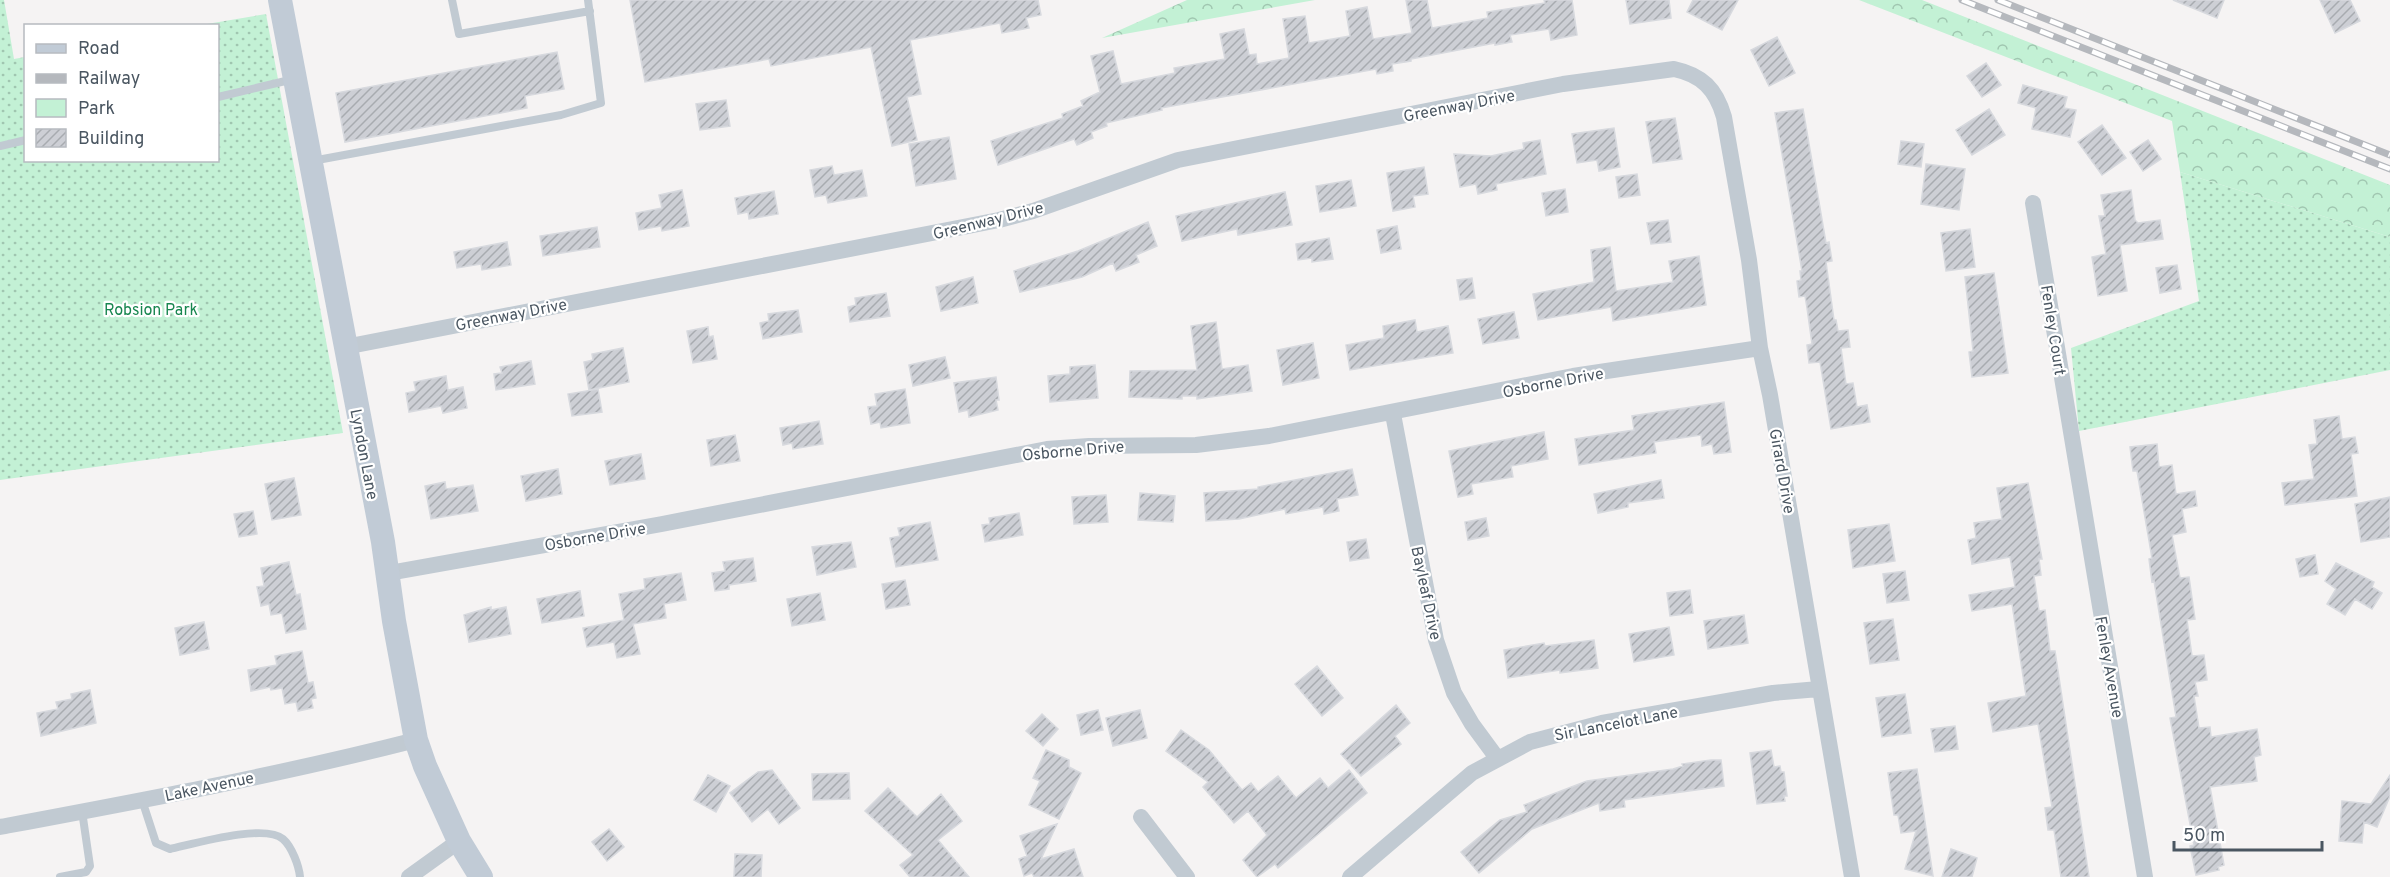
<svg xmlns="http://www.w3.org/2000/svg" width="2390" height="877" font-family="Overpass,sans-serif">
  <style>
    .green { fill: url(#green-dots) }
    .forest { fill: url(#forest-crowns) }
    .building { fill: url(#building-hatch); stroke: #d7d9de; stroke-width: 1.5 }
    .lines { fill: none; stroke-linecap: round; stroke-linejoin: round }
    .lane { stroke: #c1cad2; stroke-width: 8 }
    .street { stroke: #c1cad2; stroke-width: 16 }
    .secondary { stroke: #c1cbd6; stroke-width: 24 }
    .rail-casing { stroke: #b5b8bd; stroke-width: 7 }
    .rail { stroke: #fff; stroke-width: 4.5; stroke-dasharray: 14; stroke-linecap: butt }
    .labels { text-anchor: middle; stroke-width: 4.5; stroke-linejoin: round; paint-order: stroke }
    .street-label { font-size: 16px; fill: #4a5661; stroke: #fff }
    .park-label { font-size: 16px; fill: #17864f; stroke: #fff }
  </style>
  <defs>
    <pattern id="green-dots" width="8" height="8" patternUnits="userSpaceOnUse" patternTransform="scale(1.5)"><rect width="8" height="8" fill="#c3f1d5"/><path d="M2 2h.1M6 6h.1" fill="none" stroke="#a0c6b0" stroke-width="1.8" stroke-linecap="round"/></pattern>
    <pattern id="forest-crowns" width="20" height="18" patternUnits="userSpaceOnUse" patternTransform="scale(1.5)"><rect width="20" height="18" fill="#c3f1d5"/><path d="M2 6a3 3 0 1 1 6 0M12 15a3 3 0 1 1 6 0" fill="none" stroke="#a0c6b0"/></pattern>
    <pattern id="building-hatch" width="6" height="6" patternUnits="userSpaceOnUse" patternTransform="scale(1.5)"><rect width="6" height="6" fill="#cdcfd5"/><path d="M-1 1l2-2M0 6l6-6M5 7l2-2" fill="none" stroke="#a8abb0"/></pattern>
  </defs>
  <rect width="100%" height="100%" fill="#f5f3f3"/>
  <path class="green" d="M 0,0 L 4,0 L 14,59 L 25,57 L 26,160 L 218,160 L 218,26 L 201,25 L 266,14 L 343,433 L 0,480 Z
    M 2180,172 L 2390,237 L 2390,370 L 2079,431 L 2071,348 L 2199,301 Z"/>
  <path class="forest" d="M 1187,0 L 1315,0 L 1102,38 Z
    M 1859,0 L 1922,0 L 2390,185 L 2390,237 L 2180,172 L 2172,121 Z"/>
  <path class="building" d="M 630,0 L 1038,0 L 1041,15 L 1026,18 L 1029,28 L 1002,33 L 1000,23 L 910,40 L 921,94 L 907,97 L 917,140 L 892,146 L 871,47 L 771,66 L 769,59 L 645,82 Z
    M 1406,0 L 1427,0 L 1432,28 L 1488,18 L 1487,12 L 1545,3 L 1544,0 L 1572,0 L 1577,35 L 1551,40 L 1549,29 L 1510,35 L 1512,42 L 1495,45 L 1495,43 L 1411,59 L 1411,61 L 1392,64 L 1393,71 L 1377,74 L 1376,69 L 1161,108 L 1162,110 L 1106,123 L 1107,126 L 1091,132 L 1093,138 L 1077,145 L 1074,139 L 998,165 L 991,141 L 1063,118 L 1062,114 L 1083,106 L 1081,101 L 1100,92 L 1091,56 L 1113,51 L 1121,84 L 1175,73 L 1174,68 L 1225,59 L 1220,34 L 1244,29 L 1249,55 L 1256,54 L 1257,64 L 1289,58 L 1283,19 L 1305,16 L 1309,43 L 1350,36 L 1346,11 L 1367,7 L 1373,39 L 1412,33 Z
    M 1626,0 L 1669,0 L 1671,18 L 1630,24 Z
    M 1693,0 L 1738,0 L 1722,30 L 1687,12 Z
    M 2173,0 L 2224,0 L 2217,18 Z
    M 2320,0 L 2350,0 L 2360,21 L 2335,33 Z
    M 1777,37 L 1795,73 L 1769,86 L 1751,50 Z
    M 557,52 L 564,89 L 525,96 L 527,108 L 345,142 L 336,93 Z
    M 1986,63 L 2001,85 L 1982,97 L 1967,76 Z
    M 2023,85 L 2067,97 L 2064,108 L 2076,110 L 2070,137 L 2032,129 L 2036,108 L 2018,103 Z
    M 726,100 L 730,126 L 700,130 L 696,104 Z
    M 1803,109 L 1826,243 L 1829,242 L 1832,261 L 1826,262 L 1834,320 L 1836,320 L 1838,331 L 1848,330 L 1850,347 L 1841,348 L 1846,384 L 1853,383 L 1857,407 L 1867,405 L 1870,422 L 1831,429 L 1820,362 L 1809,363 L 1807,345 L 1812,344 L 1807,308 L 1805,296 L 1799,297 L 1797,281 L 1801,280 L 1800,271 L 1802,271 L 1775,113 Z
    M 1989,109 L 2005,135 L 1972,155 L 1956,130 Z
    M 1675,118 L 1682,159 L 1653,163 L 1646,122 Z
    M 2102,125 L 2126,158 L 2102,175 L 2078,142 Z
    M 1614,128 L 1620,167 L 1599,171 L 1597,160 L 1577,163 L 1572,134 Z
    M 949,137 L 956,179 L 916,186 L 909,144 Z
    M 1540,140 L 1546,174 L 1496,184 L 1497,190 L 1478,194 L 1476,184 L 1460,187 L 1454,154 L 1491,156 L 1524,149 L 1523,143 Z
    M 2148,140 L 2161,159 L 2143,171 L 2130,152 Z
    M 1901,141 L 1924,144 L 1921,167 L 1898,164 Z
    M 1926,164 L 1965,169 L 1959,210 L 1921,204 Z
    M 832,166 L 834,175 L 862,170 L 867,196 L 828,203 L 826,195 L 815,197 L 810,170 Z
    M 1424,167 L 1428,194 L 1413,196 L 1415,207 L 1393,211 L 1387,173 Z
    M 1637,174 L 1640,195 L 1619,198 L 1616,177 Z
    M 1351,180 L 1356,206 L 1320,212 L 1316,186 Z
    M 1565,189 L 1568,212 L 1546,216 L 1542,193 Z
    M 682,190 L 689,226 L 662,231 L 661,226 L 639,230 L 636,213 L 662,208 L 659,195 Z
    M 2131,190 L 2135,220 L 2138,223 L 2160,220 L 2163,239 L 2120,245 L 2127,291 L 2098,296 L 2092,257 L 2106,254 L 2099,216 L 2105,216 L 2101,195 Z
    M 774,191 L 778,214 L 749,219 L 748,212 L 738,214 L 735,198 Z
    M 1285,192 L 1292,225 L 1238,235 L 1237,229 L 1182,241 L 1176,216 Z
    M 1668,220 L 1671,242 L 1651,244 L 1647,223 Z
    M 1148,222 L 1157,246 L 1136,255 L 1139,262 L 1116,271 L 1113,263 L 1082,277 L 1020,292 L 1014,271 L 1078,251 Z
    M 1397,226 L 1401,249 L 1381,253 L 1377,230 Z
    M 597,227 L 600,247 L 543,256 L 540,236 Z
    M 1970,229 L 1975,267 L 1946,271 L 1941,233 Z
    M 1329,238 L 1333,259 L 1312,262 L 1312,258 L 1298,260 L 1296,244 Z
    M 507,242 L 511,265 L 482,270 L 481,264 L 457,268 L 454,252 Z
    M 1610,247 L 1616,291 L 1673,282 L 1669,261 L 1699,256 L 1706,305 L 1613,321 L 1611,307 L 1538,320 L 1533,294 L 1594,282 L 1591,250 Z
    M 2177,265 L 2181,289 L 2160,293 L 2156,268 Z
    M 1994,273 L 2008,373 L 1972,377 L 1969,352 L 1973,351 L 1965,277 Z
    M 973,277 L 978,303 L 941,311 L 936,287 Z
    M 1472,278 L 1475,298 L 1460,300 L 1457,280 Z
    M 886,293 L 890,316 L 850,322 L 848,307 L 856,305 L 855,298 Z
    M 798,310 L 802,332 L 763,339 L 760,323 L 769,321 L 768,314 Z
    M 1514,312 L 1519,338 L 1483,344 L 1478,319 Z
    M 1415,320 L 1417,332 L 1448,326 L 1453,353 L 1350,370 L 1346,345 L 1384,338 L 1383,326 Z
    M 1216,322 L 1222,369 L 1248,365 L 1252,391 L 1197,399 L 1197,396 L 1182,396 L 1182,399 L 1129,397 L 1130,371 L 1197,370 L 1191,326 Z
    M 708,327 L 709,337 L 713,336 L 717,359 L 693,363 L 687,331 Z
    M 1313,343 L 1319,378 L 1283,385 L 1277,350 Z
    M 623,348 L 629,382 L 589,390 L 584,362 L 593,360 L 592,354 Z
    M 945,357 L 950,378 L 913,386 L 909,365 Z
    M 531,361 L 535,384 L 496,390 L 494,374 L 502,373 L 500,367 Z
    M 1095,365 L 1098,398 L 1050,402 L 1048,376 L 1070,374 L 1070,367 Z
    M 446,376 L 448,390 L 463,387 L 467,408 L 443,413 L 441,406 L 409,412 L 406,393 L 416,391 L 414,382 Z
    M 996,377 L 999,400 L 996,400 L 998,410 L 969,417 L 968,410 L 959,412 L 954,383 Z
    M 598,389 L 602,412 L 572,416 L 568,394 Z
    M 905,389 L 910,423 L 881,428 L 880,422 L 871,424 L 868,407 L 877,406 L 875,394 Z
    M 1724,402 L 1731,452 L 1714,454 L 1712,444 L 1702,446 L 1701,435 L 1654,442 L 1656,453 L 1579,465 L 1575,439 L 1634,430 L 1632,416 Z
    M 2339,416 L 2342,439 L 2355,437 L 2358,453 L 2351,454 L 2357,496 L 2285,505 L 2282,483 L 2314,479 L 2309,445 L 2317,444 L 2314,420 Z
    M 819,421 L 823,444 L 793,449 L 792,443 L 783,445 L 780,428 Z
    M 1544,432 L 1548,459 L 1511,466 L 1513,477 L 1471,484 L 1473,494 L 1458,497 L 1449,451 Z
    M 735,435 L 740,461 L 711,466 L 707,440 Z
    M 2157,444 L 2159,467 L 2172,465 L 2176,494 L 2195,491 L 2197,506 L 2182,509 L 2186,532 L 2172,535 L 2180,578 L 2189,577 L 2195,619 L 2187,620 L 2192,656 L 2204,655 L 2207,680 L 2195,682 L 2198,696 L 2194,696 L 2199,728 L 2210,727 L 2211,737 L 2257,729 L 2261,755 L 2254,757 L 2257,781 L 2210,787 L 2224,865 L 2218,867 L 2219,870 L 2196,875 L 2190,846 L 2194,845 L 2170,718 L 2176,717 L 2154,581 L 2152,582 L 2149,559 L 2152,558 L 2137,471 L 2133,471 L 2130,447 Z
    M 641,454 L 645,479 L 610,485 L 605,461 Z
    M 558,469 L 562,494 L 526,501 L 521,476 Z
    M 1352,469 L 1358,495 L 1337,499 L 1339,511 L 1324,514 L 1323,507 L 1286,514 L 1285,509 L 1239,519 L 1206,521 L 1204,493 L 1258,489 L 1258,487 Z
    M 294,478 L 301,515 L 272,520 L 265,484 Z
    M 1661,480 L 1664,498 L 1628,503 L 1628,507 L 1598,513 L 1594,494 Z
    M 445,482 L 446,489 L 473,485 L 478,511 L 431,519 L 425,486 Z
    M 2028,483 L 2042,559 L 2039,559 L 2041,575 L 2034,576 L 2039,611 L 2045,610 L 2050,651 L 2055,651 L 2089,877 L 2061,877 L 2054,830 L 2048,830 L 2045,808 L 2052,807 L 2038,724 L 1993,732 L 1988,703 L 2026,696 L 2012,604 L 1972,611 L 1969,595 L 2015,587 L 2010,557 L 1972,564 L 1968,540 L 1976,538 L 1974,523 L 2002,519 L 1997,488 Z
    M 1140,493 L 1175,496 L 1173,522 L 1138,520 Z
    M 1106,495 L 1108,522 L 1074,524 L 1072,497 Z
    M 2390,497 L 2390,537 L 2361,542 L 2355,504 Z
    M 253,511 L 257,534 L 239,537 L 234,514 Z
    M 1019,513 L 1023,535 L 985,542 L 982,525 L 990,524 L 989,518 Z
    M 1486,518 L 1489,536 L 1468,540 L 1465,522 Z
    M 930,522 L 938,560 L 896,567 L 890,538 L 900,536 L 898,528 Z
    M 1889,524 L 1895,561 L 1853,568 L 1848,530 Z
    M 1366,539 L 1369,558 L 1350,561 L 1347,542 Z
    M 851,542 L 856,567 L 817,575 L 812,547 Z
    M 2315,555 L 2318,574 L 2300,577 L 2296,559 Z
    M 753,558 L 756,581 L 729,585 L 729,589 L 715,591 L 712,573 L 725,571 L 723,562 Z
    M 289,562 L 296,595 L 300,594 L 306,629 L 286,633 L 282,613 L 271,615 L 269,604 L 261,606 L 257,587 L 264,586 L 261,568 Z
    M 2336,563 L 2374,582 L 2372,587 L 2382,593 L 2372,609 L 2355,599 L 2345,615 L 2327,604 L 2336,589 L 2325,581 Z
    M 1905,571 L 1909,600 L 1887,603 L 1883,574 Z
    M 681,573 L 686,600 L 664,604 L 666,618 L 633,624 L 640,654 L 617,658 L 614,642 L 587,647 L 583,628 L 624,620 L 619,594 L 645,589 L 644,579 Z
    M 905,580 L 910,605 L 886,609 L 882,584 Z
    M 1690,590 L 1693,613 L 1670,616 L 1667,593 Z
    M 580,591 L 584,616 L 542,623 L 537,599 Z
    M 820,593 L 825,620 L 792,626 L 787,599 Z
    M 491,607 L 491,610 L 506,607 L 511,634 L 469,642 L 464,615 Z
    M 1744,615 L 1748,643 L 1708,649 L 1704,621 Z
    M 1893,619 L 1899,660 L 1870,664 L 1864,623 Z
    M 204,622 L 209,649 L 180,655 L 175,628 Z
    M 1669,627 L 1674,655 L 1634,662 L 1629,634 Z
    M 1594,640 L 1598,668 L 1560,673 L 1560,670 L 1508,678 L 1504,650 L 1544,643 L 1545,646 Z
    M 302,651 L 308,683 L 313,682 L 316,698 L 311,699 L 313,708 L 298,711 L 296,702 L 285,704 L 282,688 L 271,690 L 270,687 L 251,691 L 248,670 L 277,665 L 275,656 Z
    M 1317,666 L 1343,698 L 1322,716 L 1295,684 Z
    M 90,690 L 96,723 L 41,736 L 37,713 L 58,709 L 56,702 L 72,699 L 71,694 Z
    M 1905,694 L 1911,733 L 1882,737 L 1876,698 Z
    M 1396,705 L 1410,723 L 1395,736 L 1401,744 L 1361,776 L 1341,754 Z
    M 1098,710 L 1103,730 L 1081,735 L 1077,715 Z
    M 1140,710 L 1147,738 L 1113,746 L 1106,718 Z
    M 1042,714 L 1058,729 L 1043,746 L 1026,731 Z
    M 1955,726 L 1958,749 L 1935,752 L 1931,729 Z
    M 1181,730 L 1209,750 L 1242,790 L 1251,783 L 1258,792 L 1278,776 L 1296,798 L 1320,778 L 1328,788 L 1349,770 L 1367,793 L 1278,868 L 1275,864 L 1257,877 L 1243,860 L 1267,835 L 1248,811 L 1234,823 L 1203,787 L 1208,782 L 1166,751 Z
    M 1046,750 L 1069,760 L 1069,767 L 1081,773 L 1059,819 L 1029,805 L 1040,781 L 1033,778 Z
    M 1771,750 L 1774,767 L 1780,766 L 1781,772 L 1784,772 L 1787,796 L 1784,796 L 1785,801 L 1757,804 L 1750,753 Z
    M 1711,760 L 1721,760 L 1724,786 L 1624,800 L 1625,807 L 1600,811 L 1599,803 L 1532,829 L 1479,873 L 1461,852 L 1500,820 L 1527,812 L 1524,805 L 1587,781 L 1673,769 L 1683,766 L 1682,764 Z
    M 1917,769 L 1924,815 L 1933,876 L 1905,869 L 1916,831 L 1901,833 L 1898,815 L 1894,815 L 1888,773 Z
    M 772,770 L 800,808 L 779,824 L 768,809 L 752,822 L 730,793 L 758,772 Z
    M 849,773 L 850,799 L 813,800 L 812,774 Z
    M 708,775 L 730,786 L 716,812 L 694,800 Z
    M 2390,775 L 2390,796 L 2377,827 L 2364,822 L 2362,843 L 2339,841 L 2342,801 L 2371,804 Z
    M 888,788 L 917,817 L 941,794 L 962,821 L 938,840 L 969,877 L 910,877 L 900,865 L 913,855 L 865,811 Z
    M 1057,824 L 1041,859 L 1074,849 L 1083,877 L 1034,877 L 1032,873 L 1024,876 L 1019,859 L 1027,856 L 1020,836 Z
    M 609,829 L 624,847 L 607,861 L 592,842 Z
    M 1951,849 L 1977,858 L 1972,877 L 1942,877 Z
    M 735,854 L 762,855 L 761,877 L 734,877 Z"/>
  <g class="lines">
    <path class="lane" d="M 452,0 L 459,34 L 590,11
      M 218,97 L 294,79
      M 0,146 L 26,140
      M 312,161 L 561,115 L 601,103 L 588,0
      M 142,800 L 156,843 L 170,849 C 193,844 265,823 283,839 C 292,847 299,866 300,877
      M 60,877 L 86,872 L 90,866 L 82,811"/>
    <path class="street" d="M 2033,203 L 2145,877
      M 345,347 L 999,220 L 1033,211 L 1178,160 L 1563,84 L 1674,69 C 1702,75 1716,89 1724,117 L 1749,260 L 1760,348 L 1770,395 L 1852,877
      M 1393,414 L 1436,640 L 1454,693 L 1472,724 L 1497,758
      M 389,573 L 662,524 L 1047,449 L 1089,446 L 1196,445 L 1269,436 L 1573,376 L 1760,348
      M 1141,817 L 1187,877
      M 0,827 C 139,801 279,775 416,740
      M 409,877 L 459,841
      M 1350,877 L 1472,773 L 1530,742 L 1602,723 L 1773,693 L 1819,689"/>
    <path class="secondary" d="M 280,0 L 383,542 L 394,621 L 416,740 L 425,766 L 459,841 L 481,877"/>
    <g class="rail-casing">
      <path id="rail" d="M 1962,0 L 2390,169
        M 1998,0 L 2390,155"/>
    </g>
    <use href="#rail" class="rail"/>
  </g>
  <g class="labels">
    <g class="street-label">
      <text transform="translate(1459 105) rotate(-11)" y="6">Greenway Drive</text>
      <text transform="translate(988 220) rotate(-14)" y="6">Greenway Drive</text>
      <text transform="translate(511 314) rotate(-11)" y="6">Greenway Drive</text>
      <text transform="translate(2054 330) rotate(81)" y="6">Fenley Court</text>
      <text transform="translate(1553 382) rotate(-11)" y="6">Osborne Drive</text>
      <text transform="translate(1073 450) rotate(-5)" y="6">Osborne Drive</text>
      <text transform="translate(365 454) rotate(79)" y="6">Lyndon Lane</text>
      <text transform="translate(1783 471) rotate(80)" y="6">Girard Drive</text>
      <text transform="translate(595 536) rotate(-10)" y="6">Osborne Drive</text>
      <text transform="translate(1427 593) rotate(78)" y="6">Bayleaf Drive</text>
      <text transform="translate(2110 667) rotate(80)" y="6">Fenley Avenue</text>
      <text transform="translate(1616 723) rotate(-11)" y="6">Sir Lancelot Lane</text>
      <text transform="translate(209 786) rotate(-12)" y="6">Lake Avenue</text>
    </g>
    <g class="park-label">
      <text x="151" y="315">Robsion Park</text>
    </g>
  </g>
  <rect x="24" y="24" width="195" height="138" fill="#ffffff" stroke="#b7bbc0" stroke-width="1.5"/>
  <rect x="36" y="44" width="30" height="9" fill="#c1cbd6" stroke="#b7bbc0" stroke-width="1.5"/>
  <text x="78" y="54" font-size="18" fill="#4a5661">Road</text>
  <rect x="36" y="74" width="30" height="9" fill="#b5b8bd" stroke="#b7bbc0" stroke-width="1.5"/>
  <text x="78" y="84" font-size="18" fill="#4a5661">Railway</text>
  <rect x="36" y="99" width="30" height="18" fill="#c3f1d5" stroke="#b7bbc0" stroke-width="1.5"/>
  <text x="78" y="114" font-size="18" fill="#4a5661">Park</text>
  <rect x="36" y="129" width="30" height="18" fill="url(#building-hatch)" stroke="#b7bbc0" stroke-width="1.5"/>
  <text x="78" y="144" font-size="18" fill="#4a5661">Building</text>
  <path d="M2174 841v9h148v-9" fill="none" stroke="#4a5661" stroke-width="3"/>
  <text x="2183" y="841" font-size="18" fill="#4a5661" stroke="#ffffff" stroke-width="4.5" paint-order="stroke">50 m</text>
</svg>
